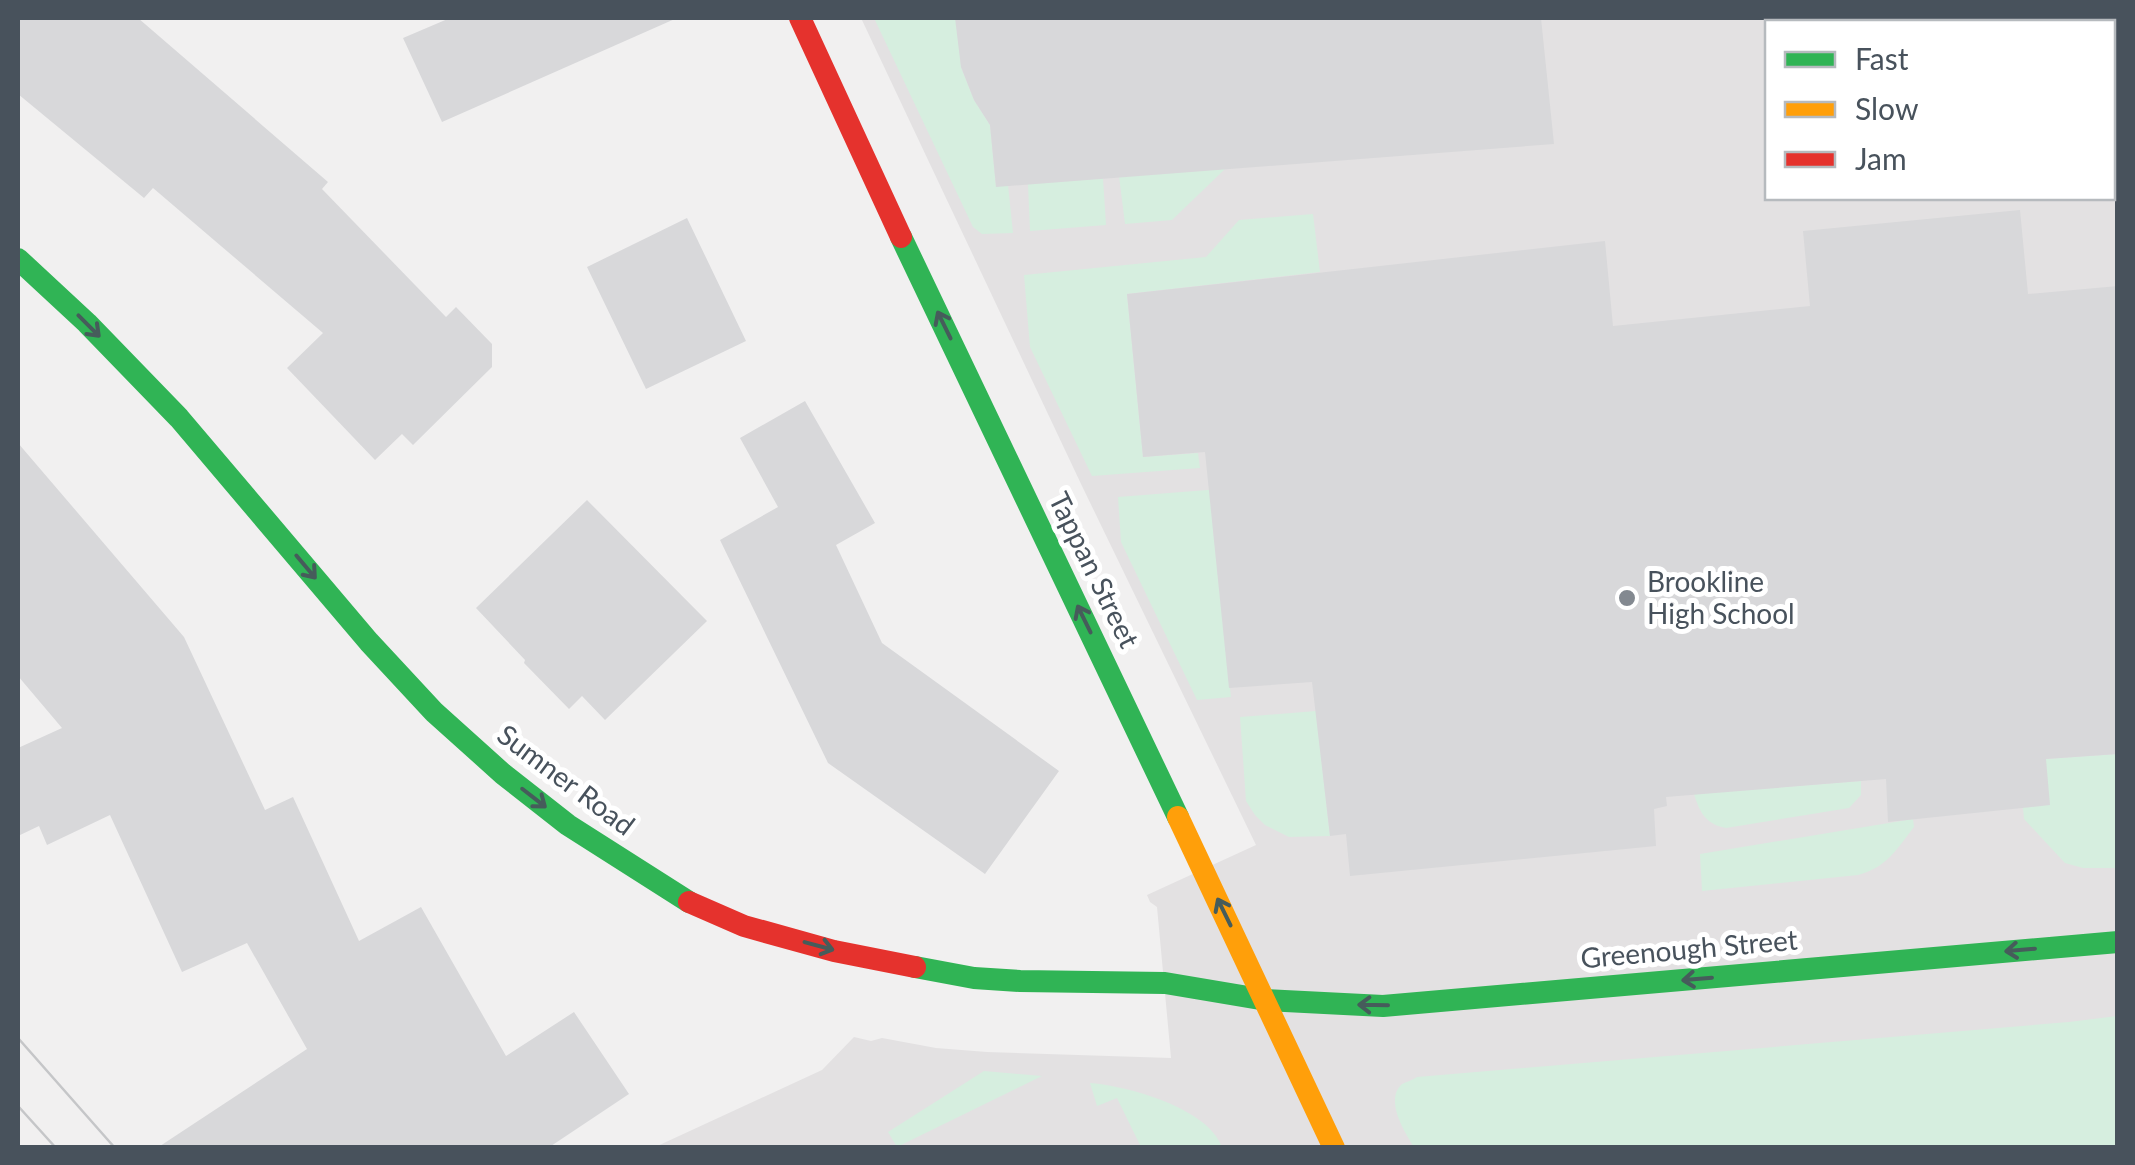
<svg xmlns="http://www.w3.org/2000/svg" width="2135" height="1165" font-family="Lato,sans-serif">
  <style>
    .education { fill: #e3e1e2; fill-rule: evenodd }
    .green { fill: #d6eedf }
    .building { fill: #d8d8da }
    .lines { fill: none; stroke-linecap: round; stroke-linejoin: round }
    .fast { stroke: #30b455; stroke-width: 22 }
    .slow { stroke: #ff9f0a; stroke-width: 22 }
    .jam { stroke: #e5322d; stroke-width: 22 }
    .tram { stroke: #c5c6c8; stroke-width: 2.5 }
    .oneway { stroke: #465c5b }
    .poi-dot { fill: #838990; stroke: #fff; stroke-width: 4 }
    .labels { text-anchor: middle; stroke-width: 10; stroke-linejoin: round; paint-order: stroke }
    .street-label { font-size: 28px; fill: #48525c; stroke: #fff }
    .poi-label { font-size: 28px; fill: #48525c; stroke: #fff; text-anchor: start }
  </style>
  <rect width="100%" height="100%" fill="#f1f0f0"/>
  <path class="education" d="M 861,18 L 2117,18 L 2117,1147 L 653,1148 L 822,1070 L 854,1037 L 871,1041 L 882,1038 L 936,1048 L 987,1052 L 1171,1058 L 1157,907 L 1150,902 L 1147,895 L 1256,845 L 1082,486 ZM 1768,22 L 2112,22 L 2112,198 L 1768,198 Z"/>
  <path class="green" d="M 874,18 L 957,18 L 961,67 L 974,100 L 990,125 L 996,186 L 1008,185 L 1013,233 L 982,234 L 973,227 Z
    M 1226,168 L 1172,220 L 1125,224 L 1119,176 Z
    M 1103,178 L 1106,225 L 1030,231 L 1028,184 Z
    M 1313,214 L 1320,272 L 1127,294 L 1143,457 L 1198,453 L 1200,468 L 1092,476 L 1030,347 L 1024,275 L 1206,257 L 1239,220 Z
    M 1220,489 L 1213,528 L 1231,697 L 1197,700 L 1121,542 L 1118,497 Z
    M 1316,711 L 1330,836 L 1289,837 L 1265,825 L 1255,815 L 1246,801 L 1240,717 Z
    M 2117,754 L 2117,868 L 2083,868 L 2065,863 L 2024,819 L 2023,808 L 2046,759 Z
    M 1861,781 L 1861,795 L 1849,808 L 1726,828 C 1703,824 1698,808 1692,787 L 1745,790 Z
    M 1913,819 L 1914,827 C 1897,849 1886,868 1858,875 L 1702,891 L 1700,854 Z
    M 2117,1016 L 2117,1147 L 1414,1147 C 1405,1133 1384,1100 1402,1084 C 1402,1084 1417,1078 1417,1077 L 2069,1022 Z
    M 984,1071 L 1042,1076 L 897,1147 L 888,1132 Z
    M 1090,1083 C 1128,1086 1208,1108 1222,1147 L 1141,1147 L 1117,1098 L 1097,1106 Z"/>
  <path class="building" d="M 18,18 L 138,18 L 328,182 L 322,189 L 446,317 L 456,307 L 492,344 L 492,367 L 413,445 L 402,434 L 375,460 L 287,368 L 323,333 L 153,188 L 144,198 L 18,94 Z
    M 450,18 L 677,18 L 442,122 L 403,38 Z
    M 955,18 L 1541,18 L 1554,144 L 996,187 L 990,125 L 974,100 L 961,67 Z
    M 2020,210 L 2028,294 L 2118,286 L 2118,754 L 2046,759 L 2050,805 L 1888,822 L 1886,779 L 1666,797 L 1667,806 L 1654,809 L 1656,846 L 1350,876 L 1346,834 L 1330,836 L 1312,682 L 1229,688 L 1205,452 L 1143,457 L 1127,294 L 1605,241 L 1613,326 L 1810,306 L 1803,231 Z
    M 687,218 L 746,341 L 646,389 L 587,267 Z
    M 805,401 L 875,523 L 836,545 L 882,643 L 1059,771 L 985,874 L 828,763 L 720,540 L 778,507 L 740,438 Z
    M 18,443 L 184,637 L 265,810 L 293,797 L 359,941 L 421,907 L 506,1056 L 574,1012 L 629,1094 L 548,1148 L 157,1148 L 307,1049 L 247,943 L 182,972 L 110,815 L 47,845 L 39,826 L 18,836 L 18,748 L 62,728 L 18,676 Z
    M 587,500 L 707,621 L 605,720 L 582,696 L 569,709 L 524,663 L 525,660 L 476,608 Z"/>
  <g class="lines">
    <path class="fast" d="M 901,237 L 1178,817
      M 18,259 L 87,323 L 179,418 L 369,642 L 434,712 L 503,774 L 568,825 L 689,902
      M 915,967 L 974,978 L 1020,981 L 1165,983 L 1266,1000 L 1383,1006 L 2118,942"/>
    <path class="slow" d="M 1178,817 L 1334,1148"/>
    <path class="jam" d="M 800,18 L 901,237
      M 689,902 L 744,926 L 834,951 L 915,967"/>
    <path class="tram" d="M 18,1038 L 115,1148
      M 18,1106 L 56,1148"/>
  </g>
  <defs><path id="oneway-shaft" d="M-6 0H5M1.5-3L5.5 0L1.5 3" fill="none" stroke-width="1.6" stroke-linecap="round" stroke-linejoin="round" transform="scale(2.5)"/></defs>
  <g class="oneway">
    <use href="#oneway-shaft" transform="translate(944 325) rotate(-116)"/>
    <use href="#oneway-shaft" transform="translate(89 326) rotate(45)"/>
    <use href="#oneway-shaft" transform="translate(306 567) rotate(50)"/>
    <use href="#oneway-shaft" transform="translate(1084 619) rotate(-116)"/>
    <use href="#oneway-shaft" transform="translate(534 798) rotate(38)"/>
    <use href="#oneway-shaft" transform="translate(1224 912) rotate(-116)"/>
    <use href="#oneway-shaft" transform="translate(819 946) rotate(15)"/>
    <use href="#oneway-shaft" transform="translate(2020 950) rotate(175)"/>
    <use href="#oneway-shaft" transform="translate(1697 979) rotate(175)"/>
    <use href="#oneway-shaft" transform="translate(1373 1005) rotate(-179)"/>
  </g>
  <circle class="poi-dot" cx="1627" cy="598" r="10"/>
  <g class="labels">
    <g class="street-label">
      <text transform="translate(1094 570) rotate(64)" y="10">Tappan Street</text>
      <text transform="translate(566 780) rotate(37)" y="10">Sumner Road</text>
      <text transform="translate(1689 949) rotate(-5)" y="10">Greenough Street</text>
    </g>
    <g class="poi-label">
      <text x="1647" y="592">Brookline<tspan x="1647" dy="32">High School</tspan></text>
    </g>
  </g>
  <rect width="2135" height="1165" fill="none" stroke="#48525c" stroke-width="40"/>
  <rect x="1765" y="20" width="350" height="180" fill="#ffffff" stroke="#b6babe" stroke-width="2.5"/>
  <rect x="1785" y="52" width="50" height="15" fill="#30b455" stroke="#b6babe" stroke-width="2.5"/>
  <text x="1855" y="70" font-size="30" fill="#48525c">Fast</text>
  <rect x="1785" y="102" width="50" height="15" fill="#ff9f0a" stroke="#b6babe" stroke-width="2.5"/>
  <text x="1855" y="120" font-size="30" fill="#48525c">Slow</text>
  <rect x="1785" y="152" width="50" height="15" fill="#e5322d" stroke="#b6babe" stroke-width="2.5"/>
  <text x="1855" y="170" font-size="30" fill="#48525c">Jam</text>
</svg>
